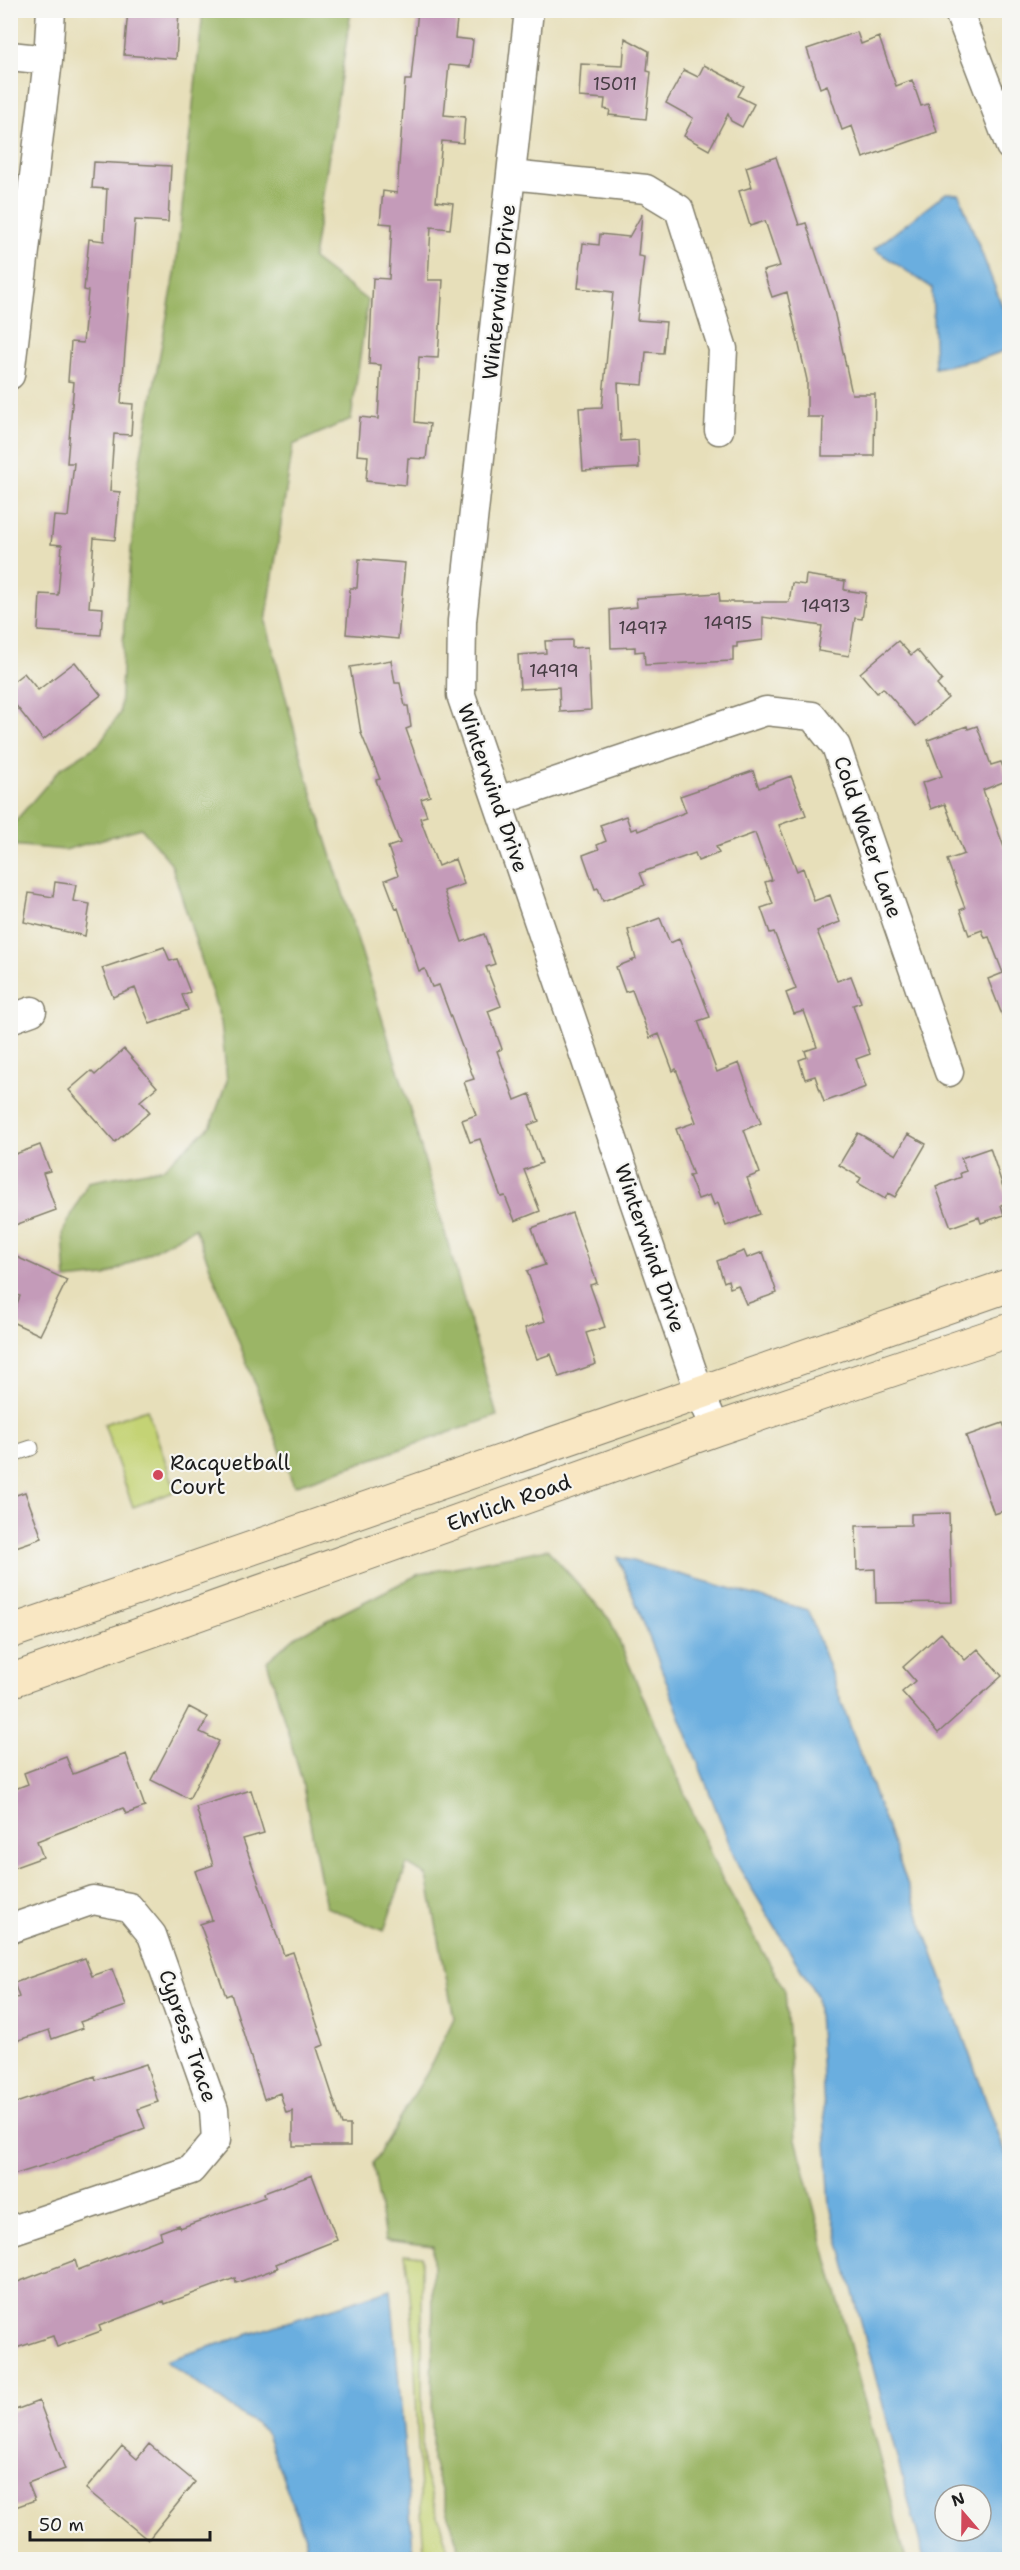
<svg xmlns="http://www.w3.org/2000/svg" width="1020" height="2570" font-family="'Shantell Sans',sans-serif">
  <style>
    .green { fill: #c4d375; stroke: #707848; stroke-width: 1.5 }
    .forest { fill: #9bb566; stroke: #5c6841; stroke-width: 1.5 }
    .water { fill: #6aaedf; stroke: #43657e; stroke-width: 1.5; fill-rule: evenodd }
    .building { fill: #c49bb9 }
    .lines { fill: none; stroke-linecap: round; stroke-linejoin: round }
    .lane-casing { stroke: #827e6b; stroke-width: 17 }
    .street-casing { stroke: #827e6b; stroke-width: 31 }
    .secondary-casing { stroke: #827e6b; stroke-width: 35 }
    .lane { stroke: #fff; stroke-width: 15 }
    .street { stroke: #fff; stroke-width: 28 }
    .secondary { stroke: #f9e7c3; stroke-width: 33 }
    .poi-dot { fill: #d1495b; stroke: #f6f6f2; stroke-width: 2 }
    .labels { text-anchor: middle; stroke-width: 4.5; stroke-linejoin: round; paint-order: stroke }
    .number-label { font-size: 18px; fill: #463c43 }
    .street-label { font-size: 21px; fill: #1c1c1c; stroke: #f6f6f2 }
    .poi-label { font-size: 21px; fill: #1c1c1c; stroke: #f6f6f2; text-anchor: start }
  </style>
  <rect width="100%" height="100%" fill="#f6f6f2"/>
  <filter id="ink" filterUnits="userSpaceOnUse"><feTurbulence type="fractalNoise" baseFrequency=".0167" numOctaves="2"/><feDisplacementMap in="SourceGraphic" scale="12" xChannelSelector="R" yChannelSelector="G"/><feConvolveMatrix kernelMatrix="1 2 1 2 8 2 1 2 1" color-interpolation-filters="sRGB"/></filter>
  <filter id="wash" filterUnits="userSpaceOnUse"><feTurbulence type="fractalNoise" baseFrequency=".008" numOctaves="4" result="noise"/><feDisplacementMap in="SourceGraphic" scale="24" xChannelSelector="R" yChannelSelector="G"/><feGaussianBlur stdDeviation="1.35" result="paint"/><feColorMatrix in="noise" values="0 0 0 0 0 0 0 0 0 0 0 0 0 0 0 0 0 1.4 0 .05"/><feComposite in="paint" operator="in"/></filter>
  <g filter="url(#wash)">
    <rect width="100%" height="100%" fill="#e7dfba"/>
    <path class="green" d="M 147,1409 L 176,1491 L 133,1507 L 104,1424 Z
      M 405,2254 L 422,2256 L 422,2464 L 451,2559 L 425,2559 C 414,2458 420,2355 405,2254 Z"/>
    <path class="forest" d="M 203,11 L 351,11 L 313,259 L 368,301 L 351,419 L 293,445 L 266,622 L 306,774 L 405,1092 L 497,1416 L 294,1486 L 195,1228 L 106,1276 L 66,1280 L 63,1232 L 88,1182 L 163,1168 L 211,1125 L 227,1081 L 221,1022 L 171,863 L 141,828 L 65,850 L 11,845 L 11,826 L 61,768 L 98,745 L 120,713 L 124,625 L 139,465 L 175,274 Z
      M 547,1549 L 610,1620 L 717,1869 L 785,1991 L 796,2139 L 906,2559 L 462,2559 L 432,2461 L 433,2246 L 385,2240 L 373,2163 L 427,2073 L 454,2018 L 427,1876 L 407,1864 L 384,1931 L 326,1907 L 302,1781 L 267,1661 L 295,1637 L 419,1574 Z"/>
    <path class="water" d="M 946,193 L 959,194 L 1009,324 L 1009,349 L 984,358 L 935,368 L 932,288 L 874,249 Z
      M 618,1557 L 808,1610 L 1009,2163 L 1009,2559 L 924,2559 L 830,2206 L 817,1996 L 738,1866 ZM 945,2495 L 981,2495 L 981,2531 L 945,2531 Z
      M 391,2289 L 414,2559 L 306,2559 L 306,2540 L 265,2431 L 165,2361 Z"/>
    <g id="blocks">
      <path class="building" d="M 128,10 L 179,10 L 176,59 L 124,55 Z
        M 418,10 L 458,10 L 455,38 L 473,40 L 470,67 L 449,65 L 444,115 L 465,117 L 463,143 L 442,141 L 436,201 L 453,203 L 450,229 L 431,227 L 428,280 L 443,280 L 438,358 L 419,357 L 415,422 L 430,424 L 426,459 L 408,458 L 406,485 L 366,481 L 368,456 L 357,455 L 360,417 L 378,419 L 381,365 L 369,364 L 373,278 L 389,279 L 392,224 L 380,223 L 383,191 L 397,193 L 405,80 L 411,80 Z
        M 857,32 L 861,44 L 879,37 L 896,86 L 912,80 L 921,106 L 928,104 L 937,132 L 863,158 L 852,126 L 842,130 L 827,85 L 820,88 L 807,49 Z
        M 625,38 L 649,51 L 647,71 L 651,72 L 646,119 L 609,115 L 610,110 L 604,109 L 605,99 L 579,97 L 581,64 L 623,66 Z
        M 704,65 L 744,86 L 738,96 L 754,104 L 742,127 L 731,121 L 728,114 L 709,150 L 684,136 L 693,118 L 666,103 L 684,70 L 698,77 Z
        M 776,157 L 799,225 L 806,223 L 833,306 L 852,394 L 875,394 L 874,456 L 822,456 L 823,417 L 807,417 L 807,380 L 787,292 L 772,297 L 763,271 L 780,266 L 765,221 L 750,226 L 739,191 L 752,187 L 746,167 Z
        M 94,162 L 171,166 L 168,222 L 135,220 L 121,403 L 133,404 L 131,435 L 114,434 L 110,491 L 120,492 L 115,540 L 94,538 L 89,607 L 103,608 L 101,635 L 38,631 L 40,594 L 58,595 L 62,545 L 51,544 L 54,516 L 68,517 L 74,463 L 67,463 L 74,382 L 68,381 L 71,342 L 83,343 L 88,291 L 84,290 L 89,239 L 104,241 L 107,189 L 92,188 Z
        M 642,214 L 638,256 L 644,257 L 637,320 L 666,322 L 663,353 L 646,352 L 643,385 L 618,383 L 621,441 L 638,440 L 639,468 L 583,471 L 579,408 L 602,407 L 613,292 L 578,288 L 583,243 L 599,245 L 600,234 L 629,237 Z
        M 359,559 L 405,563 L 398,639 L 346,634 L 350,588 L 357,588 Z
        M 806,575 L 845,581 L 844,590 L 866,593 L 862,619 L 855,618 L 849,656 L 818,651 L 822,626 L 763,617 L 763,640 L 737,643 L 737,647 L 733,647 L 733,661 L 645,665 L 644,651 L 635,652 L 635,647 L 611,648 L 610,610 L 637,607 L 636,598 L 719,593 L 720,602 L 789,602 L 792,583 L 805,585 Z
        M 572,640 L 572,648 L 588,647 L 591,710 L 560,712 L 559,687 L 520,689 L 518,655 L 546,653 L 545,641 Z
        M 898,641 L 911,655 L 917,650 L 942,680 L 937,685 L 948,698 L 916,726 L 883,688 L 877,693 L 860,673 Z
        M 391,660 L 395,683 L 400,683 L 405,706 L 408,706 L 411,727 L 406,729 L 430,796 L 421,799 L 427,816 L 420,818 L 438,866 L 455,859 L 464,884 L 444,891 L 462,942 L 484,934 L 495,964 L 486,967 L 501,1006 L 488,1011 L 502,1049 L 497,1051 L 515,1100 L 530,1094 L 539,1121 L 528,1125 L 542,1163 L 524,1170 L 540,1211 L 515,1221 L 505,1196 L 501,1197 L 480,1139 L 470,1142 L 462,1120 L 476,1115 L 464,1082 L 474,1079 L 439,985 L 432,987 L 425,969 L 419,971 L 398,908 L 396,909 L 385,880 L 398,875 L 388,847 L 400,843 L 376,780 L 380,779 L 361,733 L 350,667 Z
        M 75,662 L 101,695 L 43,740 L 10,698 L 10,684 L 24,673 L 38,690 Z
        M 967,726 L 968,729 L 977,726 L 991,765 L 1001,762 L 1008,780 L 983,790 L 1004,847 L 1010,845 L 1008,1030 L 988,979 L 1003,973 L 989,937 L 985,938 L 982,930 L 969,935 L 960,910 L 965,908 L 947,860 L 964,854 L 945,804 L 931,809 L 922,783 L 942,776 L 928,740 Z
        M 753,771 L 759,788 L 791,776 L 806,815 L 779,825 L 797,871 L 803,868 L 814,901 L 830,895 L 840,922 L 817,931 L 837,981 L 851,976 L 861,1002 L 853,1005 L 870,1054 L 856,1059 L 866,1087 L 824,1102 L 815,1076 L 805,1079 L 799,1060 L 807,1057 L 805,1051 L 817,1047 L 804,1011 L 794,1014 L 786,993 L 796,989 L 774,932 L 770,933 L 761,908 L 773,904 L 765,882 L 772,880 L 755,833 L 716,847 L 719,853 L 698,861 L 695,853 L 640,873 L 645,885 L 603,901 L 598,888 L 595,889 L 583,855 L 599,849 L 597,845 L 606,841 L 600,825 L 626,816 L 631,830 L 637,828 L 638,831 L 686,812 L 680,796 Z
        M 55,882 L 76,885 L 73,901 L 90,904 L 85,936 L 24,922 L 29,893 L 53,897 Z
        M 660,918 L 670,943 L 679,939 L 700,990 L 710,1017 L 698,1021 L 717,1072 L 739,1063 L 761,1123 L 744,1130 L 760,1173 L 747,1178 L 760,1214 L 726,1226 L 718,1203 L 714,1205 L 710,1195 L 698,1199 L 689,1176 L 693,1175 L 676,1129 L 696,1122 L 676,1069 L 673,1071 L 659,1034 L 650,1038 L 632,990 L 625,992 L 616,967 L 636,959 L 628,930 Z
        M 164,947 L 170,961 L 177,959 L 190,992 L 182,995 L 188,1010 L 150,1024 L 135,988 L 113,997 L 102,968 Z
        M 124,1049 L 157,1087 L 140,1101 L 150,1112 L 115,1142 L 69,1090 L 91,1071 L 95,1075 Z
        M 858,1133 L 896,1155 L 908,1134 L 926,1144 L 895,1197 L 888,1193 L 885,1199 L 858,1183 L 861,1178 L 839,1165 Z
        M 40,1145 L 50,1171 L 43,1173 L 56,1210 L 10,1227 L 10,1156 Z
        M 990,1148 L 1008,1202 L 1001,1205 L 1004,1215 L 981,1223 L 979,1217 L 951,1227 L 936,1187 L 961,1177 L 960,1173 L 966,1171 L 961,1158 Z
        M 572,1213 L 597,1283 L 590,1285 L 605,1327 L 586,1333 L 596,1364 L 559,1377 L 551,1354 L 537,1359 L 525,1328 L 545,1321 L 527,1271 L 545,1265 L 532,1228 Z
        M 744,1251 L 747,1258 L 763,1252 L 777,1293 L 746,1304 L 738,1285 L 730,1288 L 728,1280 L 724,1282 L 717,1261 Z
        M 10,1254 L 67,1280 L 40,1335 L 10,1321 L 20,1296 L 10,1291 Z
        M 1003,1423 L 1010,1441 L 1010,1509 L 994,1514 L 966,1436 Z
        M 25,1492 L 42,1538 L 10,1549 L 10,1497 Z
        M 949,1513 L 952,1602 L 876,1603 L 875,1569 L 857,1570 L 856,1526 L 911,1525 L 911,1514 Z
        M 941,1633 L 965,1660 L 978,1649 L 1002,1676 L 938,1733 L 902,1692 L 915,1681 L 903,1667 Z
        M 189,1707 L 208,1717 L 200,1732 L 219,1741 L 189,1799 L 151,1780 Z
        M 126,1754 L 145,1807 L 126,1814 L 123,1808 L 37,1841 L 43,1857 L 10,1869 L 10,1791 L 28,1784 L 24,1773 L 66,1757 L 73,1774 Z
        M 251,1790 L 264,1833 L 243,1839 L 284,1955 L 293,1952 L 324,2045 L 317,2048 L 342,2125 L 350,2125 L 350,2146 L 293,2146 L 293,2111 L 286,2113 L 280,2093 L 264,2099 L 231,1994 L 226,1996 L 200,1924 L 212,1920 L 195,1871 L 213,1865 L 196,1807 Z
        M 85,1958 L 92,1976 L 112,1969 L 126,2006 L 80,2022 L 83,2028 L 52,2039 L 49,2030 L 10,2043 L 10,2000 L 19,1997 L 14,1983 Z
        M 146,2064 L 158,2102 L 138,2109 L 145,2128 L 67,2158 L 10,2176 L 10,2105 L 95,2076 L 96,2080 Z
        M 312,2175 L 337,2240 L 276,2264 L 278,2268 L 236,2283 L 235,2278 L 165,2304 L 164,2301 L 99,2326 L 101,2331 L 57,2347 L 53,2336 L 10,2350 L 10,2285 L 75,2260 L 78,2270 L 162,2238 L 160,2232 L 179,2225 L 180,2228 L 265,2197 L 264,2193 Z
        M 39,2401 L 65,2469 L 28,2483 L 35,2500 L 10,2509 L 10,2412 Z
        M 149,2444 L 195,2482 L 148,2540 L 86,2489 L 122,2446 L 137,2459 Z"/>
    </g>
  </g>
  <g filter="url(#ink)">
    <use href="#blocks" fill-opacity="0" stroke="#827e6b" stroke-width="1.5"/>
    <g class="lines">
      <g class="lane-casing">
        <path id="lane" d="M 10,1455 L 31,1448"/>
      </g>
      <g class="street-casing">
        <path id="street" d="M 529,10 L 462,621 L 461,695 L 699,1391 L 716,1429
          M 958,10 L 1010,146
          M 10,56 L 48,60
          M 511,175 L 646,189 L 679,209 L 723,349 L 719,430
          M 10,375 L 48,60 L 51,10
          M 498,801 L 766,711 L 812,716 L 836,746 L 949,1072
          M 10,1019 L 32,1011
          M 10,1929 L 93,1900 L 129,1907 L 152,1935 L 214,2110 L 216,2140 L 191,2170 L 10,2231"/>
      </g>
      <g class="secondary-casing">
        <path id="secondary" d="M 10,1632 L 1010,1285
          M 10,1681 L 716,1429 L 1010,1330"/>
      </g>
      <use href="#lane" class="lane"/>
      <use href="#street" class="street"/>
      <use href="#secondary" class="secondary"/>
    </g>
  </g>
  <circle class="poi-dot" cx="158" cy="1475" r="6"/>
  <g class="labels">
    <g class="number-label">
      <text x="615" y="90">15011</text>
      <text x="826" y="612">14913</text>
      <text x="728" y="629">14915</text>
      <text x="643" y="634">14917</text>
      <text x="554" y="677">14919</text>
    </g>
    <g class="street-label">
      <text transform="translate(499 292) rotate(-84)" y="7">Winterwind Drive</text>
      <text transform="translate(493 788) rotate(71)" y="7">Winterwind Drive</text>
      <text transform="translate(868 837) rotate(71)" y="7">Cold Water Lane</text>
      <text transform="translate(650 1248) rotate(71)" y="7">Winterwind Drive</text>
      <text transform="translate(509 1503) rotate(-20)" y="7">Ehrlich Road</text>
      <text transform="translate(188 2036) rotate(71)" y="7">Cypress Trace</text>
    </g>
    <g class="poi-label">
      <text x="170" y="1470">Racquetball<tspan x="170" dy="24">Court</tspan></text>
    </g>
  </g>
  <rect width="1020" height="2570" fill="none" stroke="#f6f6f2" stroke-width="36"/>
  <g transform="translate(963 2513) rotate(340)"><circle r="28" fill="#f6f6f2" stroke="#9f9f9c" stroke-width="1.5"/>
  <path d="M0-4.5L10 22L0 15L-10 22Z" fill="#d1495b"/>
  <text y="-9" font-size="16" font-weight="bold" text-anchor="middle" fill="#1c1c1c">N</text>
  </g>
  <path d="M30 2531v9h180v-9" fill="none" stroke="#1c1c1c" stroke-width="3"/>
  <text x="39" y="2531" font-size="18" fill="#1c1c1c" stroke="#f6f6f2" stroke-width="4.5" paint-order="stroke">50 m</text>
</svg>
